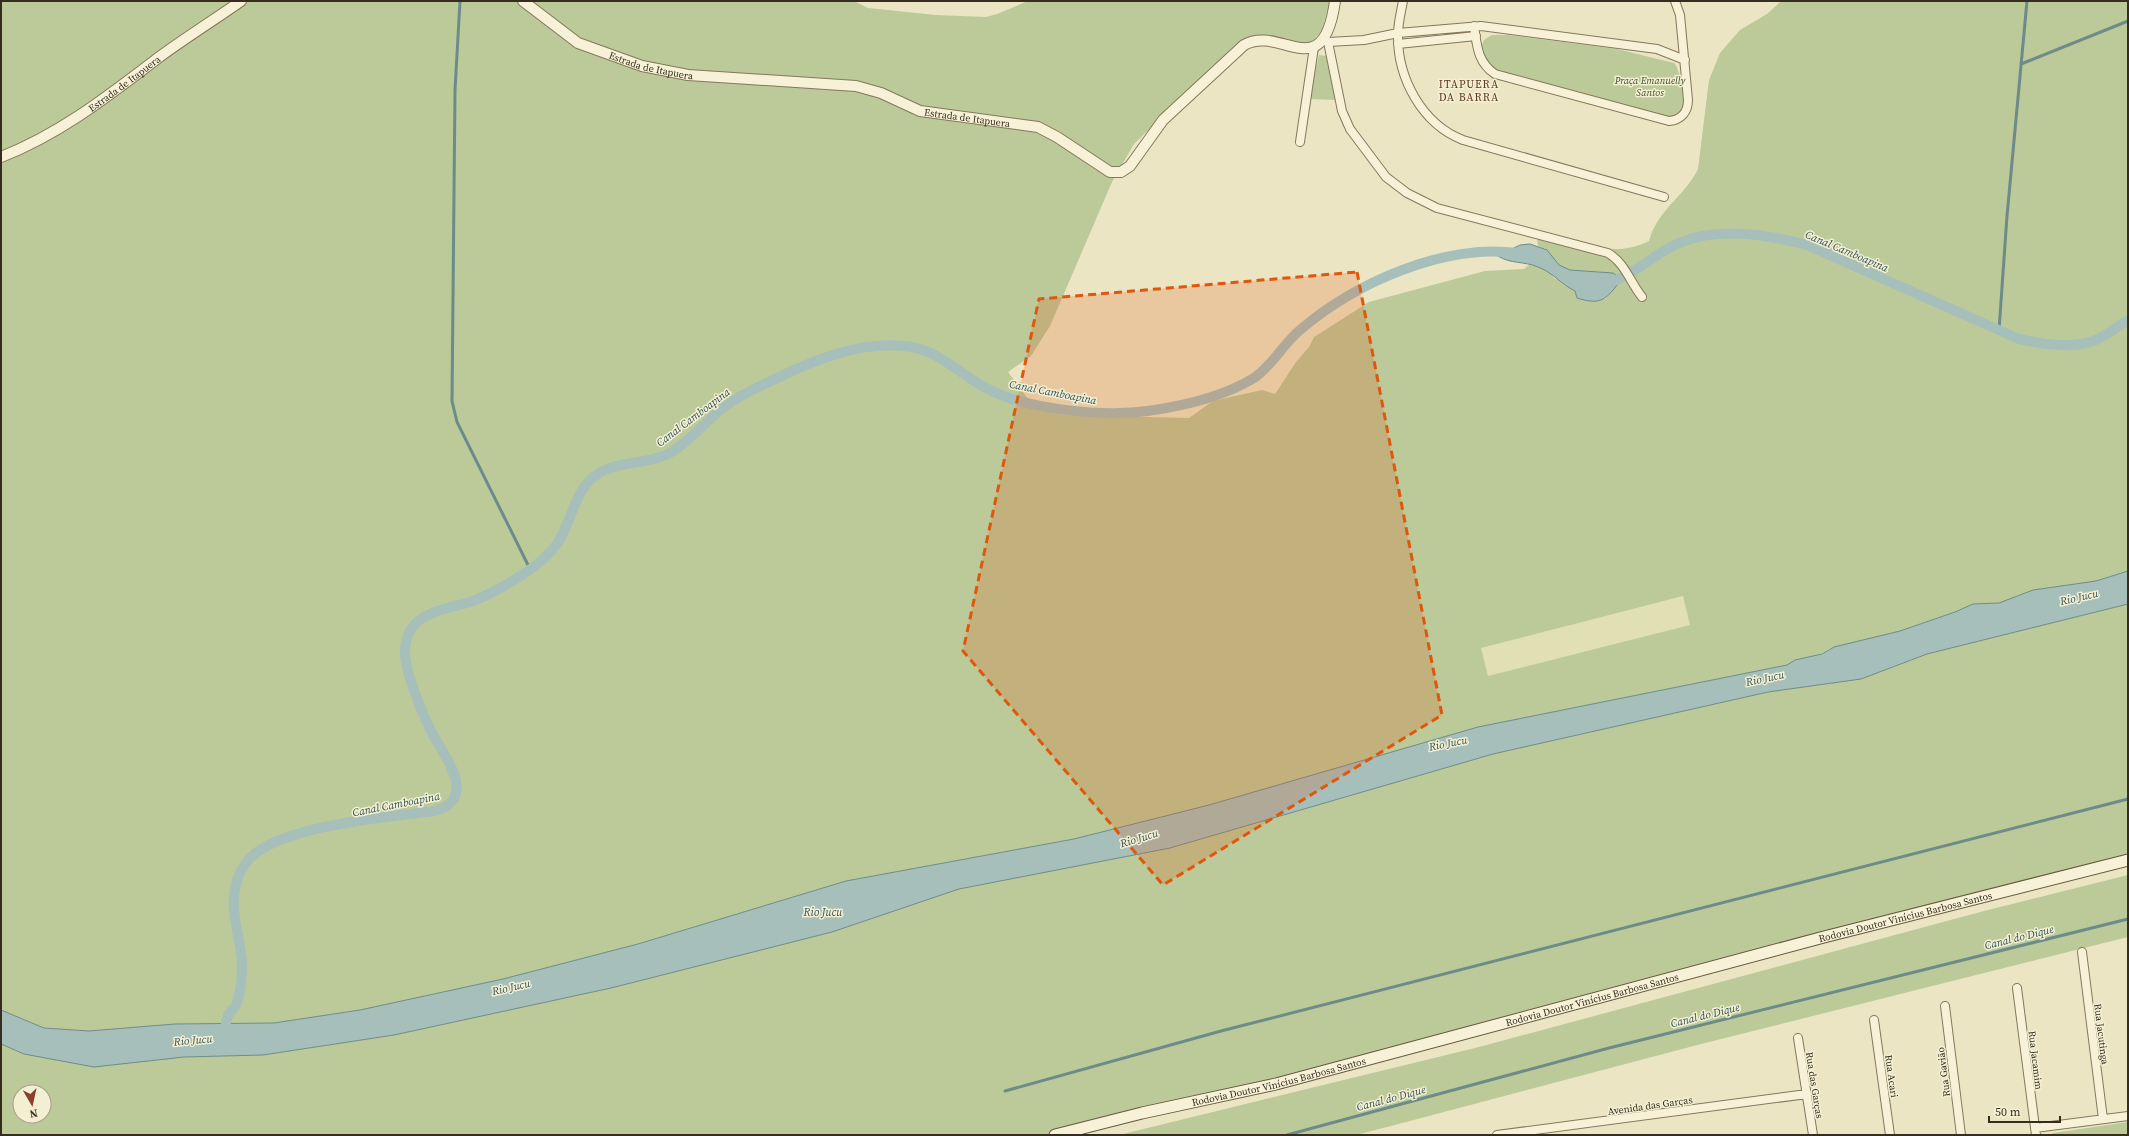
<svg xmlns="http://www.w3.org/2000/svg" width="2129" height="1136" font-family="'Source Serif 4',serif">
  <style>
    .farmland { fill: #e0e0b2 }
    .green { fill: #bcc999; fill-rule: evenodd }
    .water { fill: #a6bfbb; stroke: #6d8c89 }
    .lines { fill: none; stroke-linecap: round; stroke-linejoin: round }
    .stream { stroke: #6d8c89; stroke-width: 3 }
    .canal { stroke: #a6bfbb; stroke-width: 10 }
    .minor-casing { stroke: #85775c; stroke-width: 10 }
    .tertiary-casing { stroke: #85775c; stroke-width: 12 }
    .secondary-casing { stroke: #66583f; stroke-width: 13 }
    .minor { stroke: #f7f2d7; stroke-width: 8 }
    .tertiary { stroke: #f7f2d7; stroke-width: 10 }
    .secondary { stroke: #f7f2d7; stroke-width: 11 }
    .marked { fill: #df570d; fill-opacity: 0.2; stroke: #df570d; stroke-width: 3; stroke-dasharray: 8 5; stroke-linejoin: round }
    .labels { text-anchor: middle; stroke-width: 3; stroke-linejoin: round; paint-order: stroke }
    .street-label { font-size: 10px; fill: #362d1f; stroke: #f3efd3 }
    .park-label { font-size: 10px; font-style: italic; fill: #405126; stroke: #f3efd3 }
    .neighbourhood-label { font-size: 11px; letter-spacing: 1px; fill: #603721; stroke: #f3efd3 }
    .water-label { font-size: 11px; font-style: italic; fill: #2f5154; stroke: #f3efd3 }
  </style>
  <rect width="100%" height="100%" fill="#ebe5c4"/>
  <path class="farmland" d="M 1683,596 L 1691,625 L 1488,677 L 1480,648 Z"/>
  <path class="green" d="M 1,1 L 854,1 L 868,8 L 936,15 L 986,17 L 997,14 L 1028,1 L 1330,1 L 1322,30 L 1311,44 L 1242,42 L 1225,55 L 1134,144 L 1112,182 L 1050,326 L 1031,356 L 1008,372 L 1035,408 L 1064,415 L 1189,418 L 1213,401 L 1262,390 L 1275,394 L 1296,362 L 1309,347 L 1314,337 L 1369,302 L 1485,271 L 1524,269 L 1529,265 C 1538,266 1549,270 1554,278 L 1605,299 L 1621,279 L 1600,272 L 1570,270 L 1559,266 L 1547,250 L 1538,246 L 1536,230 C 1573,241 1612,260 1649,241 C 1657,210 1685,196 1698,169 L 1709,80 L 1720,53 L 1740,30 L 1767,14 L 1781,1 L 2128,1 L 2128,571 L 2096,581 L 2033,590 L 1999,603 L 1973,604 L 1955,612 L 1900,631 L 1829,649 C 1818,658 1800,657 1787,665 L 1478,727 L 1209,805 L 1074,839 L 846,881 L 638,944 L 503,979 L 360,1010 L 274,1023 L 175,1024 L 89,1031 L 44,1028 L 1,1010 ZM 1683,596 L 1690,625 L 1488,676 L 1481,648 Z
    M 1457,32 L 1412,37 L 1411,36 L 1411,35 Z
    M 1492,35 L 1509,35 L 1617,49 L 1674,63 C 1680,68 1686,101 1683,108 C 1680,114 1675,115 1670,118 L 1495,70 C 1487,62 1476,50 1485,39 Z
    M 1319,55 L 1326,56 L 1336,100 L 1308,99 Z
    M 2128,604 L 2128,859 L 1475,1031 L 1051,1135 L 1,1135 L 1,1044 L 24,1054 L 184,1057 L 263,1055 L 394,1035 L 611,988 L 832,932 L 959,889 L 1170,848 L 1493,754 L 1768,692 L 1861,679 L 1927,654 ZM 20,1092 L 44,1092 L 44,1116 L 20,1116 Z
    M 2128,875 L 2128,937 L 1705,1043 L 1391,1126 L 1356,1135 L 1119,1135 L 1479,1047 L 1984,911 Z
    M 2128,1122 L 2128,1135 L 2049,1135 L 2053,1133 Z"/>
  <path class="water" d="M 1530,244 L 1547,250 L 1559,265 L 1570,270 L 1613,273 L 1622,279 C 1606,299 1602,306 1577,298 L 1575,291 C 1561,284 1552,272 1538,267 C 1524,261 1510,264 1498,256 L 1520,245 Z
    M 2128,571 L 2128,604 L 1927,654 L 1861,679 L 1768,692 L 1493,754 L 1170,848 L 959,889 L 832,932 L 611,988 L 394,1035 L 263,1055 L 184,1057 L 94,1067 L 24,1054 L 1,1044 L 1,1010 L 44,1028 L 89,1031 L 175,1024 L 274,1023 L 360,1010 L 503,979 L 638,944 L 846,881 L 1074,839 L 1209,805 L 1478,727 L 1787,665 L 1795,660 L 1822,654 L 1834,647 L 1900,631 L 1955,612 L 1973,604 L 1999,603 L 2033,590 L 2096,581 Z"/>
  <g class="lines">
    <path class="stream" d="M 460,1 L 455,90 L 452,401 L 457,422 L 530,569
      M 2021,64 L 2128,21
      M 1999,330 L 2007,216 L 2027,1
      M 1005,1091 L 1221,1031 L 2128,799
      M 1287,1135 L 1609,1048 L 2128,919"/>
    <path class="canal" d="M 1608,283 C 1631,276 1650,258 1671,247 C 1711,225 1765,234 1807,245 L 2019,339 C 2043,344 2069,349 2093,341 C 2105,337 2117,327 2128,320
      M 223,1036 C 225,1029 226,1022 228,1015 C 230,1011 235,1008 237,1003 C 241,991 242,976 242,964 C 241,939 230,914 235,889 C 237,877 242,866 251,857 C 285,825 388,817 434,811 C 479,799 445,757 432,733 C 423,715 403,668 405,649 C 407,613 442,610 470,602 C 482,598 493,592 504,586 C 524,574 548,560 560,539 C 571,519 575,496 590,480 C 612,458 648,467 673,451 C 692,439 706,421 724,407 C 737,397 753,389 769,382 C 811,361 863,339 911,347 C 941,352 962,376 988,389 C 1028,410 1104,417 1148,411 C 1183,406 1223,397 1254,378 C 1273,365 1283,344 1300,330 C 1355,283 1444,243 1518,253"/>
    <g class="minor-casing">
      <path id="minor" d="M 1403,1 C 1401,12 1398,23 1398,34 C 1397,78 1422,124 1463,140 L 1664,197
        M 1474,26 C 1477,45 1477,62 1495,74 L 1669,121 C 1681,120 1688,112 1688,100 L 1680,15 L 1675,1
        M 1325,41 L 1328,42 L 1364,40 L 1398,33 L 1481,26 L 1657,49 L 1685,60
        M 1328,42 L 1342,111 L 1350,129 L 1386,177 L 1407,193 L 1437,208 L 1608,253 C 1625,263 1630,282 1642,297
        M 1398,44 L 1476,36
        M 1300,142 L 1314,47
        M 2082,952 L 2103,1119
        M 2017,988 L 2036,1135
        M 1945,1006 L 1961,1135
        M 1874,1020 L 1890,1135
        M 1798,1038 L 1813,1135
        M 2035,1128 L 2128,1116
        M 1497,1135 L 1807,1094"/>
    </g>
    <g class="tertiary-casing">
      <g id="tertiary">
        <path id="s1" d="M 523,1 L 578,43 L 642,66 L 688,75 L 856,86 L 881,93 L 920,111 L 1038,127 L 1057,137 L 1110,172 L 1121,172 L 1130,166 L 1163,120 L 1244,45 C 1281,24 1323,88 1335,1"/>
        <path id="s2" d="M 1,157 C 60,134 108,96 158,58 C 185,38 214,20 241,1"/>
      </g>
    </g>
    <g class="secondary-casing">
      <g id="secondary">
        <path id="s3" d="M 1055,1135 L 1142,1113 L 1276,1084 L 1824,937 L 2128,860"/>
      </g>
    </g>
    <use href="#minor" class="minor"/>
    <use href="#tertiary" class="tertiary"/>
    <use href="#secondary" class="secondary"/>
  </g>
  <path class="marked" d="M 1357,272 L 1442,715 L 1163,885 L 963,651 L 1039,299 Z"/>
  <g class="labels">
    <g class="street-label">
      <text dy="4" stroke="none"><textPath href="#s1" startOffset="146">Estrada de Itapuera</textPath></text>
      <text dy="4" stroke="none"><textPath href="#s2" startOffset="144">Estrada de Itapuera</textPath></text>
      <text dy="4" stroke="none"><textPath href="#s1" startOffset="469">Estrada de Itapuera</textPath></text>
      <text dy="4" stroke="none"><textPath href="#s3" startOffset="878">Rodovia Doutor Vinícius Barbosa Santos</textPath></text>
      <text dy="4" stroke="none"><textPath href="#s3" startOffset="554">Rodovia Doutor Vinícius Barbosa Santos</textPath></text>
      <text transform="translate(2102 1034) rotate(83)" y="4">Rua Jacutinga</text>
      <text transform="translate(2036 1060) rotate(83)" y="4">Rua Jacamim</text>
      <text transform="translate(1943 1072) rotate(-97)" y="4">Rua Gavião</text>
      <text transform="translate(1892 1076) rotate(82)" y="4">Rua Acari</text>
      <text dy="4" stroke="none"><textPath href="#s3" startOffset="230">Rodovia Doutor Vinícius Barbosa Santos</textPath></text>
      <text transform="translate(1815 1085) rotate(81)" y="4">Rua das Garças</text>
      <text transform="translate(1650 1105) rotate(-8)" y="4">Avenida das Garças</text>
    </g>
    <g class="park-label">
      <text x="1650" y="84">Praça Emanuelly<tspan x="1650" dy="12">Santos</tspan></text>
    </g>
    <g class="neighbourhood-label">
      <text x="1469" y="88">ITAPUERA<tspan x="1469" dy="13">DA BARRA</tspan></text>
    </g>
    <g class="water-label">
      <text transform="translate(1847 251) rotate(23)" y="4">Canal Camboapina</text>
      <text transform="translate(1053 392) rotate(11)" y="4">Canal Camboapina</text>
      <text transform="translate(693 417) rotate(-37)" y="4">Canal Camboapina</text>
      <text transform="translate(2079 597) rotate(-13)" y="4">Rio Jucu</text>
      <text transform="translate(1765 678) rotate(-12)" y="4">Rio Jucu</text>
      <text transform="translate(1448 743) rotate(-11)" y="4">Rio Jucu</text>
      <text transform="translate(396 804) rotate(-11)" y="4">Canal Camboapina</text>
      <text transform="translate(1139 838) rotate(-17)" y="4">Rio Jucu</text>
      <text x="823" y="916">Rio Jucu</text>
      <text transform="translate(2019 937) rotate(-14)" y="4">Canal do Dique</text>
      <text transform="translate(511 987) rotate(-13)" y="4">Rio Jucu</text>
      <text transform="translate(1705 1015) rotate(-14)" y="4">Canal do Dique</text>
      <text transform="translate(193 1040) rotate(-5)" y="4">Rio Jucu</text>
      <text transform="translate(1391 1098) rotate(-15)" y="4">Canal do Dique</text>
    </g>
  </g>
  <rect width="2129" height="1136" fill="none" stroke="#362d1f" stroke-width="4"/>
  <g transform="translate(32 1104) rotate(171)"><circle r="19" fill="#f3efd3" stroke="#a7a18b"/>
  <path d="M0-3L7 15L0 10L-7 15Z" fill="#903d2f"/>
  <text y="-6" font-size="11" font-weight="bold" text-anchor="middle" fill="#362d1f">N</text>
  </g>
  <path d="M1989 1116v6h71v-6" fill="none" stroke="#362d1f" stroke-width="2"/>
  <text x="1995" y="1116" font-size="12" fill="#362d1f" stroke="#f3efd3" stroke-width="3" paint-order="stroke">50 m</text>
</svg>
